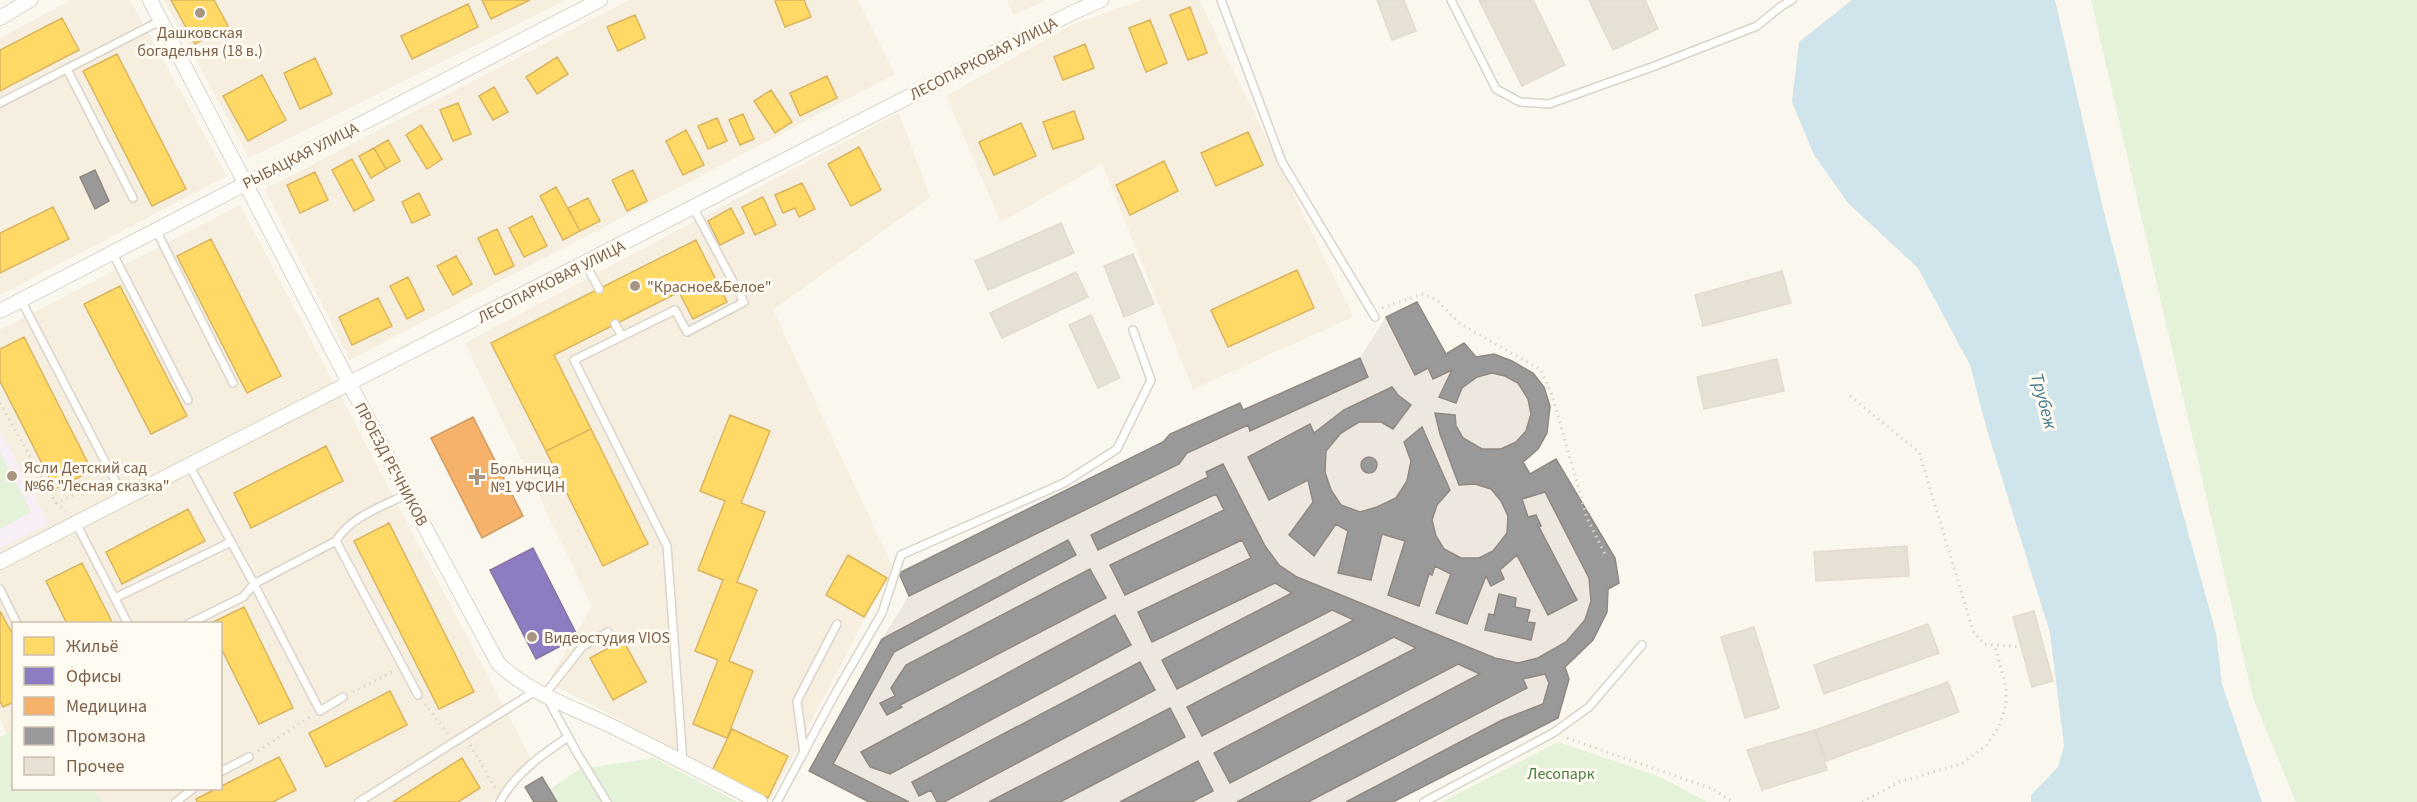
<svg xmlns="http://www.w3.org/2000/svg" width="2417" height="802" font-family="'Source Sans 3',sans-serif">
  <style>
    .residential { fill: #f6eede }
    .industrial { fill: #ede7df }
    .education { fill: #f8eef5 }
    .green { fill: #e3f2d8 }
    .water { fill: #cfe5eb }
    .homes { fill: #ffd966; stroke: #d8b55e; stroke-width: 1.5 }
    .offices { fill: #8e7cc3; stroke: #89749f; stroke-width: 1.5 }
    .health { fill: #f6b26b; stroke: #d19a61; stroke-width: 1.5 }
    .industry { fill: #999; stroke: #908881; stroke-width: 1.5 }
    .building { fill: #e7e0d5; stroke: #e3dbd0; stroke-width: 1.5 }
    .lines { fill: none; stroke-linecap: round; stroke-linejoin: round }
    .service-casing { stroke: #d9d4cc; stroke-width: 10 }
    .minor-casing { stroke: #d9d4cc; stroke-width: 16 }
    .path { stroke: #ddd6ce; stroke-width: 3; stroke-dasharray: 1.5 4.5; stroke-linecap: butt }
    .service { stroke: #fefefc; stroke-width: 7 }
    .minor { stroke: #fefefc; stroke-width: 14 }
    .poi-dot { fill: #a89683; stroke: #fffbf2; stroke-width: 2 }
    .labels { text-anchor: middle; stroke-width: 6; stroke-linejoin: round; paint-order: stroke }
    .poi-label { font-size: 16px; fill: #7c624a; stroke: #fffbf2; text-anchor: start }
    .street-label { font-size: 16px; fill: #7c624a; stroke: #fffbf2 }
    .park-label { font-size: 16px; fill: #487c3e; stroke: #fffbf2 }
    .water-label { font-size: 18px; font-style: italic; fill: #417a90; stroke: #fffbf2 }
  </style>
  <rect width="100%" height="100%" fill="#faf7ee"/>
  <path class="residential" d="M 71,0 L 130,0 L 227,176 L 0,295 L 0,38 Z
    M 164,0 L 567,0 L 249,158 Z
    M 629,0 L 858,0 L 895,74 L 350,360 L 265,189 Z
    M 1007,0 L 1046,0 L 1013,15 Z
    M 1142,0 L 1199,0 L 1353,317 L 1193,389 L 1102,164 L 1001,222 L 946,96 L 1072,25 Z
    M 899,113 L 930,197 L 773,310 L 892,566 L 771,799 L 548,682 L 592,606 L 465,343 Z
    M 240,205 L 536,768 L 491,802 L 37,802 L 31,789 L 220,788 L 220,624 L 14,624 L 13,749 L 0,718 L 0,330 Z"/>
  <path class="industrial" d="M 1417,302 L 1446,354 L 1464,343 L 1476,357 L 1494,354 L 1512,361 L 1533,373 L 1544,387 L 1550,406 L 1547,433 L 1538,449 L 1523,463 L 1530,474 L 1556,459 L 1615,558 L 1619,583 L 1608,589 L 1607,612 L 1593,640 L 1565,667 L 1569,679 L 1558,718 L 1393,802 L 869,802 L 809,771 L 882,639 L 909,596 L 899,573 L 1163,442 L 1170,434 L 1240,403 L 1244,410 L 1360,358 L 1386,317 Z"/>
  <path class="education" d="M 0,429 L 49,523 L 0,549 Z"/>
  <path class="green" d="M 2091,0 L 2417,0 L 2417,802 L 2296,802 L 2253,698 Z
    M 0,452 L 31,512 L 0,529 Z
    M 13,731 L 14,788 L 94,789 L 102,802 L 0,802 L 0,737 Z
    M 1558,742 L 1658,776 L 1707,802 L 1442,802 Z
    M 654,758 L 738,802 L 531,802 L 580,769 Z"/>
  <path class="water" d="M 1852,0 L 2055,0 L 2101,200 L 2159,427 L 2216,633 L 2222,684 L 2262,802 L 2031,802 L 2031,795 L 2058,767 L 2064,746 L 2050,633 L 1987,430 L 1970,365 L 1918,268 L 1848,203 L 1814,155 L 1792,102 L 1799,42 Z"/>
  <path class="homes" d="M 171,0 L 214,0 L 228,26 L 195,44 Z
    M 482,0 L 530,0 L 491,19 Z
    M 777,0 L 804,0 L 811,17 L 785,27 L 775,1 Z
    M 468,4 L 478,27 L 412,59 L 401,36 Z
    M 1190,7 L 1207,53 L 1188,60 L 1170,15 Z
    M 635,15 L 645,38 L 618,51 L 607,27 Z
    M 62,18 L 79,50 L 0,91 L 0,50 Z
    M 1150,20 L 1167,63 L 1146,72 L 1129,28 Z
    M 1085,44 L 1094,68 L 1063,80 L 1054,57 Z
    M 117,54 L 186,189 L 152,206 L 83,71 Z
    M 557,57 L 568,74 L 537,94 L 526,77 Z
    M 315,58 L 332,94 L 300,109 L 284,73 Z
    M 262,75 L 286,120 L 248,141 L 223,96 Z
    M 827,76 L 837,98 L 800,116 L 790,93 Z
    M 494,87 L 508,112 L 493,120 L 479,96 Z
    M 771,90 L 792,122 L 775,133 L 754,101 Z
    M 458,103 L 471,134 L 453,141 L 440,110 Z
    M 1074,111 L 1084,139 L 1053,149 L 1043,122 Z
    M 743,114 L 754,139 L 740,145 L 729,120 Z
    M 717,118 L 727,141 L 708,149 L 698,126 Z
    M 1021,123 L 1036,156 L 994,175 L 979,142 Z
    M 421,125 L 442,159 L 427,169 L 406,135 Z
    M 686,130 L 704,165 L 683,175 L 666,141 Z
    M 1248,132 L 1263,165 L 1216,186 L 1201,153 Z
    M 388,140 L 400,161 L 386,169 L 374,148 Z
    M 859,147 L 881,190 L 851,206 L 828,164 Z
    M 374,148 L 386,169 L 371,178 L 359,156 Z
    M 352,159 L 374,200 L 354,211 L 332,170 Z
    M 1164,161 L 1178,191 L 1130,215 L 1116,185 Z
    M 633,170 L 647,201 L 627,211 L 612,180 Z
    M 315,172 L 328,200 L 300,213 L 287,185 Z
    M 802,183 L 815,209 L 799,217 L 795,208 L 783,213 L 775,195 Z
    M 556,187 L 580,231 L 563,240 L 540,196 Z
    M 419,193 L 430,215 L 412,223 L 402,202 Z
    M 763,197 L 776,225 L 755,235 L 742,207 Z
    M 588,198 L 600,221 L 580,231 L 568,208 Z
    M 53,207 L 69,239 L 0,273 L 0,233 Z
    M 731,208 L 744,233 L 720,245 L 708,221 Z
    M 532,216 L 547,246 L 524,257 L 509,228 Z
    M 497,229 L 514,266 L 495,275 L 478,238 Z
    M 211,239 L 281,376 L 247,393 L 177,256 Z
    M 696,240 L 727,302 L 693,319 L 679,292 L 554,355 L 591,429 L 546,451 L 491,343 Z
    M 456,256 L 472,284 L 453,295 L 437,266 Z
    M 1297,270 L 1314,308 L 1228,347 L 1211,310 Z
    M 408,277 L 424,310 L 407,319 L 390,286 Z
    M 120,286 L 187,416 L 151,434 L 84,304 Z
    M 378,298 L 392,326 L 352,345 L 339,317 Z
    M 24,337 L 92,471 L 55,489 L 0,381 L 0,349 Z
    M 730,415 L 770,431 L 741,503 L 765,512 L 737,582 L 757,590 L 729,661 L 753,671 L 727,738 L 693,724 L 718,660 L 695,651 L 723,580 L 698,570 L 725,501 L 700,491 Z
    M 591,429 L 648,544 L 603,566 L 546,451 Z
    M 326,446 L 343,481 L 251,528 L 234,493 Z
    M 188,509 L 205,541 L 122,584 L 106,552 Z
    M 389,523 L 474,692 L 439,709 L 354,541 Z
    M 848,555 L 887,578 L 864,617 L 826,595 Z
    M 82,563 L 113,624 L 67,624 L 46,581 Z
    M 244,607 L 293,708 L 259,724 L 220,646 L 220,624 L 209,624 Z
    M 0,611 L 14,637 L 14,702 L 3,707 L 0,701 Z
    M 623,640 L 646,682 L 613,700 L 590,658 Z
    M 390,691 L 407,725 L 326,767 L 309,733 Z
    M 732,729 L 788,756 L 768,798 L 712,771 Z
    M 279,757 L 296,790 L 273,802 L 197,802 L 196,799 Z
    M 462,758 L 480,788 L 458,802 L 393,802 Z"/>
  <path class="offices" d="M 533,548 L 578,637 L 536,659 L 490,570 Z"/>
  <path class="health" d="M 473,417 L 523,516 L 482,538 L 431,438 Z"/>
  <path class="industry" d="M 95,170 L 109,201 L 95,209 L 80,177 Z
    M 1417,302 L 1446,354 L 1464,343 L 1476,357 L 1494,354 L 1512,361 L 1533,373 L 1544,387 L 1550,406 L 1547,433 L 1538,449 L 1523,462 L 1530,474 L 1556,459 L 1615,558 L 1619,583 L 1608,589 L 1607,612 L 1593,640 L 1565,667 L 1569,679 L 1558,718 L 1393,802 L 1346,802 L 1502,720 L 1543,704 L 1549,683 L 1545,674 L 1523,679 L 1527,688 L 1308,802 L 1237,802 L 1480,674 L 1458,664 L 1230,783 L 1214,753 L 1416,648 L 1394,637 L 1202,736 L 1187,707 L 1354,620 L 1332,610 L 1177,689 L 1162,660 L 1292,593 L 1275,583 L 1152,642 L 1138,612 L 1251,558 L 1242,540 L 1125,595 L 1110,565 L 1224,510 L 1216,494 L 1098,550 L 1091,535 L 1208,477 L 1206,472 L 1223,464 L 1265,546 L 1279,565 L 1297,577 L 1495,658 L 1518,663 L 1538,658 L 1566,642 L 1585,620 L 1591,601 L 1589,578 L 1545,492 L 1522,499 L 1528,517 L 1536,515 L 1541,526 L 1539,527 L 1577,600 L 1548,615 L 1517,555 L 1500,570 L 1504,579 L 1491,586 L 1486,576 L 1467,624 L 1436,613 L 1451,574 L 1435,566 L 1432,575 L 1429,574 L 1419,606 L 1388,595 L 1405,541 L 1382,534 L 1371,580 L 1338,573 L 1348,531 L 1336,524 L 1314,556 L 1289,535 L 1313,502 L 1308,480 L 1269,500 L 1248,457 L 1310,424 L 1314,433 L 1344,410 L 1392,387 L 1398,395 L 1411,405 L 1393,429 L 1381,422 L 1359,422 L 1341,433 L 1326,451 L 1325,472 L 1331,490 L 1341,505 L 1360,512 L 1377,507 L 1396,498 L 1407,481 L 1411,461 L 1404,442 L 1422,427 L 1450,490 L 1437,505 L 1432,520 L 1436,536 L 1444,549 L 1461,558 L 1479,558 L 1493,551 L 1507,533 L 1508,516 L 1501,501 L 1491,489 L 1475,484 L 1459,485 L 1440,434 L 1435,413 L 1455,415 L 1456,426 L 1463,438 L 1482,449 L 1501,449 L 1516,442 L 1526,431 L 1531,414 L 1528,399 L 1518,383 L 1505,376 L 1492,373 L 1477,377 L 1462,388 L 1456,403 L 1439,397 L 1452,370 L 1433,379 L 1428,368 L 1415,375 L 1386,317 Z
    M 1360,358 L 1368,377 L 1250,431 L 1248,425 L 1187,453 L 1179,464 L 909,596 L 899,573 L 1163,442 L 1170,434 L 1240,403 L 1243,410 Z
    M1361 465a8 8 0 1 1 16 0a8 8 0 1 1-16 0Z
    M 1068,540 L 1076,555 L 894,652 L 833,764 L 909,802 L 869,802 L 809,771 L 882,639 Z
    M 1090,569 L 1106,598 L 900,705 L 902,707 L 887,715 L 880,703 L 895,696 L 891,688 L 906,665 Z
    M 1499,594 L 1516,598 L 1515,607 L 1530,610 L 1527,622 L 1535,623 L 1531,640 L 1485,630 L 1489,614 L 1494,615 Z
    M 1115,615 L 1131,645 L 890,774 L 870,767 L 861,752 Z
    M 1140,662 L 1155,690 L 944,802 L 937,802 L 931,790 L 919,796 L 912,782 Z
    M 1170,708 L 1185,737 L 1060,802 L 989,802 Z
    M 1198,761 L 1213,791 L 1192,802 L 1120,802 Z
    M 542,777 L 557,802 L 534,802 L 525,787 Z"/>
  <path class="building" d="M 1377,0 L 1404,0 L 1416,31 L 1392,40 Z
    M 1479,0 L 1533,0 L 1565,65 L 1522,86 Z
    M 1589,0 L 1645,0 L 1658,29 L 1613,50 Z
    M 1061,223 L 1074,253 L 988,290 L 975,261 Z
    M 1133,254 L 1154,304 L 1124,317 L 1104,266 Z
    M 1782,271 L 1791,303 L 1703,326 L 1695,295 Z
    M 1076,272 L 1088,297 L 1002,338 L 990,313 Z
    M 1091,315 L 1120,378 L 1098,388 L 1069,325 Z
    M 1777,359 L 1784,391 L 1704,409 L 1697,377 Z
    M 1907,546 L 1909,576 L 1816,581 L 1814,552 Z
    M 2034,611 L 2053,681 L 2032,687 L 2013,617 Z
    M 1928,624 L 1939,653 L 1824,694 L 1814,665 Z
    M 1754,627 L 1779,708 L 1745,718 L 1721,637 Z
    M 1948,682 L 1959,712 L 1826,761 L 1815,730 Z
    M 1815,730 L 1827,770 L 1762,790 L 1747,750 Z"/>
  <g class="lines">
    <g class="service-casing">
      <path id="service" d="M 1221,0 L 1282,162 L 1375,317
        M 1451,0 L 1496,89 L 1520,102 L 1549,104 L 1652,67 L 1757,26 L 1780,7 L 1792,0
        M 67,69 L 133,198
        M 0,103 L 160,21
        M 156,230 L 233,383
        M 112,252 L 188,400
        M 585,263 L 599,289
        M 21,300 L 124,498
        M 615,324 L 622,336
        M 189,465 L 254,584 L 336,541 L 418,695
        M 76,523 L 128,624
        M 336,541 C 350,517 383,506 407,494
        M 0,589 L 17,624
        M 115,598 L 231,542
        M 188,624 L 243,597 L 254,584 L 320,711 L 343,697
        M 804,753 L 797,701 L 837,624
        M 683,762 L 667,546 L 574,360 L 675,310 L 687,332 L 744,302 L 693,207
        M 220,772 L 249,757
        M 176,802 L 194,788
        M 359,802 L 537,690
        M 500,802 C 514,774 543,754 568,737
        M 607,802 L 577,753 L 545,694 L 582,647 L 608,632
        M 777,802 L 835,694 L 882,613 L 901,555 L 1064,483 L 1117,449 L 1151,380 L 1133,330
        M 1424,802 L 1553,733 L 1589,707 L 1642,645"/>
    </g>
    <g class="minor-casing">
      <path id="minor" d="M 150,0 L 407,494 L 498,663 C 526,691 569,706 605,723 C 657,748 708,775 760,802
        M 0,18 L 30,0
        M 0,311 L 600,0
        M 0,562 L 1074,12 L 1101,0"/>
    </g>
    <path class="path" d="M 1382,308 L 1423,294 L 1437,300 L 1459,323 L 1541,370 L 1552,395 L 1587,518 L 1606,556
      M 1850,396 L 1919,452 L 1973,631 L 1984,644 L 2020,647
      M 0,403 L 56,503 L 103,481
      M 56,503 L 65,512
      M 353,692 L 392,672
      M 425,704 L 448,734
      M 1567,738 L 1713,789 L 1733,802
      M 470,745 L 495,788
      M 258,751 L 310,717
      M 1862,802 L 1899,782 L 1961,764 L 1987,745 L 1999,726 L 2006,705 L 2006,687 L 1995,646"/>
    <use href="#service" class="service"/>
    <use href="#minor" class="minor"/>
  </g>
  <g class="poi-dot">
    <circle cx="200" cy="13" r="6"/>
    <circle cx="635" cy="286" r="6"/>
    <circle cx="12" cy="476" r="6"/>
    <path d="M474 468h6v6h6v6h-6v6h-6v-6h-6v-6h6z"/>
    <circle cx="532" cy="637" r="6"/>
  </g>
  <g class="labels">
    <g class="poi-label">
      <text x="200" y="38" text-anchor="middle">Дашковская<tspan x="200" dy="18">богадельня (18 в.)</tspan></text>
      <text x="647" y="292">"Красное&amp;Белое"</text>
      <text x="24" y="473">Ясли Детский сад<tspan x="24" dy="18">№66 "Лесная сказка"</tspan></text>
      <text x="490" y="474">Больница<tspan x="490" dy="18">№1 УФСИН</tspan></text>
      <text x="544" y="643">Видеостудия VIOS</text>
    </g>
    <g class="street-label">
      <text transform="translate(983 58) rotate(-27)" y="6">ЛЕСОПАРКОВАЯ УЛИЦА</text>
      <text transform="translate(300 155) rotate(-27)" y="6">РЫБАЦКАЯ УЛИЦА</text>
      <text transform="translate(551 281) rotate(-27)" y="6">ЛЕСОПАРКОВАЯ УЛИЦА</text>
      <text transform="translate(392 464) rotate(62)" y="6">ПРОЕЗД РЕЧНИКОВ</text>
    </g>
    <g class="park-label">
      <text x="1561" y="779">Лесопарк</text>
    </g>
    <g class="water-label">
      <text transform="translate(2044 401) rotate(75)" y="6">Трубеж</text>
    </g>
  </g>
  <rect x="12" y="622" width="210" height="168" fill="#fffbf2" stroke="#cbbeaf" stroke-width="1.5"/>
  <rect x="24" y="637" width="30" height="18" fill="#ffd966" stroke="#cbbeaf" stroke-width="1.5"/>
  <text x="66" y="652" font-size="18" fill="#7c624a">Жильё</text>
  <rect x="24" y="667" width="30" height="18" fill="#8e7cc3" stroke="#cbbeaf" stroke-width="1.5"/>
  <text x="66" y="682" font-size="18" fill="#7c624a">Офисы</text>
  <rect x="24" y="697" width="30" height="18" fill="#f6b26b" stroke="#cbbeaf" stroke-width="1.5"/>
  <text x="66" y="712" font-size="18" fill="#7c624a">Медицина</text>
  <rect x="24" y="727" width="30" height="18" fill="#999999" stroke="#cbbeaf" stroke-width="1.5"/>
  <text x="66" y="742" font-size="18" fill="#7c624a">Промзона</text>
  <rect x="24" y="757" width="30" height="18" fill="#e7e0d5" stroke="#cbbeaf" stroke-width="1.5"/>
  <text x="66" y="772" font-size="18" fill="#7c624a">Прочее</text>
</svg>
